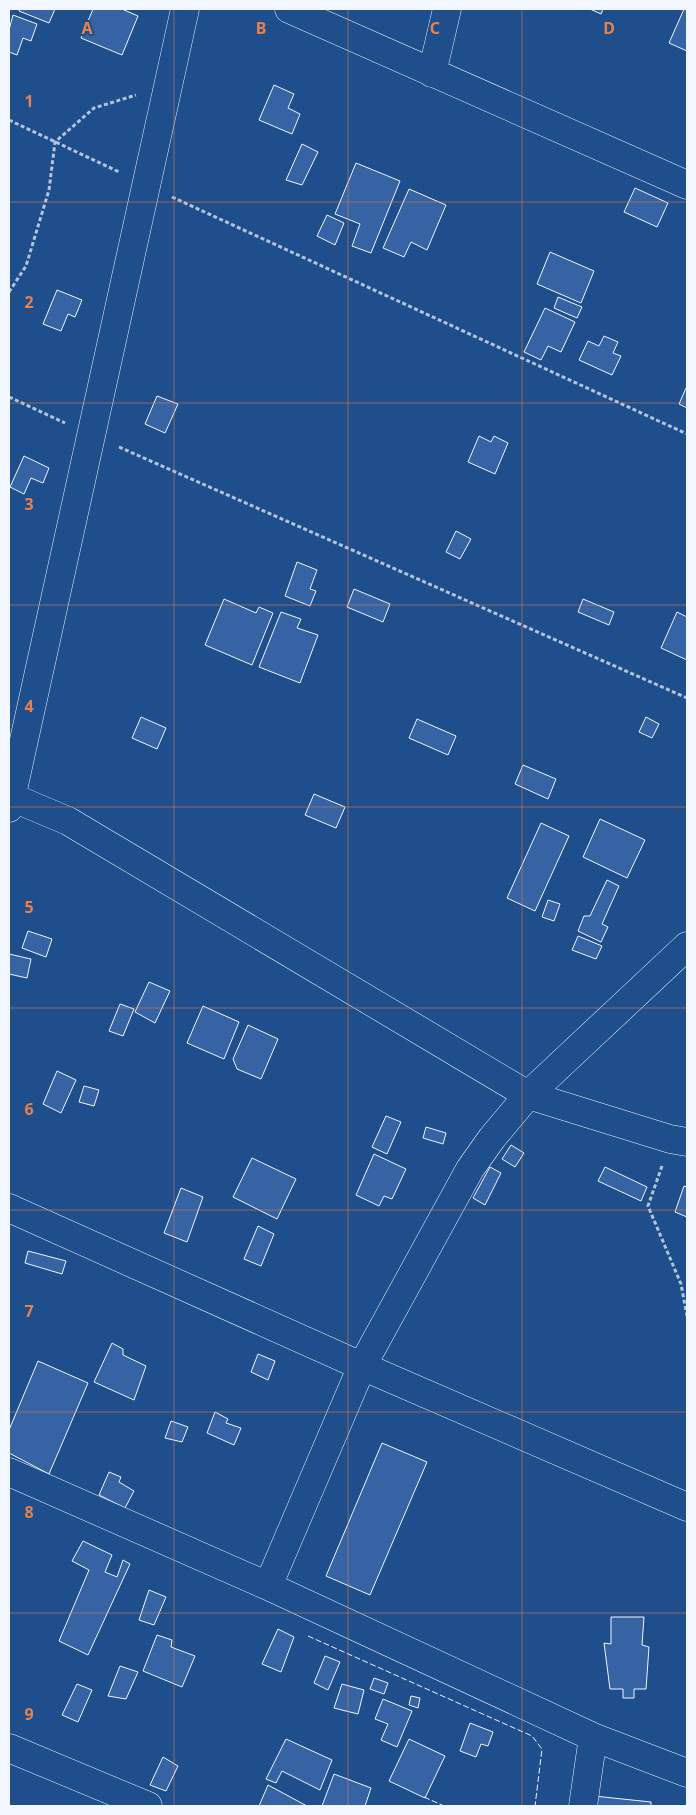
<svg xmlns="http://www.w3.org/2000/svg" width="696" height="1815" font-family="'Noto Sans',sans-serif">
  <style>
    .building { fill: #3563a3; stroke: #f2f6ff }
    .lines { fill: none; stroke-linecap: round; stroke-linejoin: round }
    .minor-casing { stroke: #f2f6ff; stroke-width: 29 }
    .path { stroke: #b3c4dc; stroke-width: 3; stroke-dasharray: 4 2.5; stroke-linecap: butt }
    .minor { stroke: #1f4e8c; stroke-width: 28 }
    .fence { stroke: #f2f6ff; stroke-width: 1; stroke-dasharray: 6 2.5; stroke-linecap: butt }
    .grid { fill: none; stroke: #ea8049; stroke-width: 1; stroke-opacity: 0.55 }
    .grid-label { font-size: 16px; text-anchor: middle; font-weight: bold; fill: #ea8049; stroke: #1f4e8c; stroke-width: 4; stroke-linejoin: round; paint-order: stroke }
  </style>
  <rect width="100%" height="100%" fill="#1f4e8c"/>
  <path class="building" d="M 20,9 L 55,9 L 49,23 L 19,11 Z
    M 93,9 L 122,9 L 138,16 L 122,55 L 81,38 Z
    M 590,9 L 603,9 L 601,14 Z
    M 684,9 L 687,9 L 687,51 L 669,43 Z
    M 13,15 L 37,24 L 31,41 L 23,38 L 17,55 L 9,52 L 9,30 Z
    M 274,85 L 294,94 L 288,108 L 300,114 L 292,134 L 259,120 Z
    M 302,144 L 318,152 L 302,185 L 286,180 Z
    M 356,163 L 400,181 L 371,253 L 352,246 L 360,224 L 335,214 Z
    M 635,188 L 668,203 L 657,227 L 624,212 Z
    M 409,189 L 446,205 L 427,250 L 411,242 L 404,257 L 383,248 Z
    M 327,215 L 344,223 L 335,245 L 317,236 Z
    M 550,252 L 594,271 L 581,303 L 537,284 Z
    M 57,290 L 82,300 L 75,317 L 68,314 L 61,331 L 43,324 Z
    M 558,297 L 582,307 L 577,318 L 554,308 Z
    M 545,308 L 575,322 L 561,352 L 548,346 L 541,360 L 524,352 Z
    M 604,336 L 618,342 L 613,353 L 621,356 L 612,375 L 579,360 L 588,341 L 599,346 Z
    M 686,388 L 687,388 L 687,408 L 679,404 Z
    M 157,396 L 178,404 L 165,433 L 145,424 Z
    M 479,436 L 491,442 L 494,436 L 508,443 L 495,474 L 468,462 Z
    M 24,456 L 49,468 L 43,483 L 31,478 L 24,494 L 10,487 Z
    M 456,531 L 471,539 L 460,559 L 446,552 Z
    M 297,562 L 317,570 L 310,589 L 316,591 L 310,606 L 285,596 Z
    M 354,589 L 390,604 L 383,622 L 347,607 Z
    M 224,599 L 256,613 L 259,607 L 273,613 L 252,665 L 205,645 Z
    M 583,599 L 614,612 L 609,625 L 578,612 Z
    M 281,612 L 301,619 L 297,628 L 318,635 L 300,683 L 259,667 Z
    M 677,612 L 687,617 L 687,660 L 661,648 Z
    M 141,717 L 166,728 L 157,749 L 132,738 Z
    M 646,717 L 659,724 L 652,738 L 639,732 Z
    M 417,719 L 456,736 L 448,755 L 409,738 Z
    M 523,765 L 556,779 L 548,799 L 515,784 Z
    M 314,794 L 345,807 L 336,828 L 305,815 Z
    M 600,819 L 645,840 L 627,878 L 583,857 Z
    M 541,823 L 569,836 L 535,911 L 507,898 Z
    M 607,880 L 619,886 L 602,924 L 608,927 L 601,942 L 578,931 L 584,916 L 590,916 Z
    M 548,900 L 560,904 L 554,921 L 542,917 Z
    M 28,931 L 52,939 L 46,957 L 22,948 Z
    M 578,936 L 602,946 L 596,959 L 572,950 Z
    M 9,954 L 31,959 L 27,978 L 9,974 Z
    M 149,982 L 170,991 L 155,1023 L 135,1012 Z
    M 120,1004 L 134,1009 L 123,1036 L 109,1031 Z
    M 203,1006 L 239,1022 L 224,1059 L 187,1043 Z
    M 248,1025 L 278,1039 L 261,1079 L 237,1069 L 233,1059 Z
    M 57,1071 L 76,1080 L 61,1113 L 43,1104 Z
    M 84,1086 L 99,1090 L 94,1106 L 79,1102 Z
    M 386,1116 L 401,1122 L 387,1154 L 372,1147 Z
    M 426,1127 L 446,1133 L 443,1144 L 423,1138 Z
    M 511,1145 L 524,1153 L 515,1167 L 502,1159 Z
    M 374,1154 L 406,1169 L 392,1199 L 384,1196 L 379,1206 L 356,1195 Z
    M 252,1158 L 296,1179 L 277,1219 L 233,1197 Z
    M 490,1167 L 501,1173 L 485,1205 L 473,1198 Z
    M 605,1167 L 647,1187 L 641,1201 L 598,1181 Z
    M 684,1186 L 687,1187 L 687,1217 L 675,1212 Z
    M 181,1188 L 203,1197 L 187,1242 L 164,1233 Z
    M 258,1226 L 274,1234 L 261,1266 L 244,1259 Z
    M 28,1251 L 66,1261 L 62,1274 L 25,1263 Z
    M 112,1343 L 123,1349 L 123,1355 L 146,1366 L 134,1400 L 94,1382 Z
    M 258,1354 L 275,1361 L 268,1380 L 251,1372 Z
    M 38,1361 L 88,1383 L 49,1474 L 9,1453 L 9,1430 Z
    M 215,1412 L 228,1419 L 226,1423 L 241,1428 L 234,1445 L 207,1433 Z
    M 171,1421 L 188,1427 L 182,1442 L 165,1438 Z
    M 382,1443 L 427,1462 L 370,1595 L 326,1576 Z
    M 109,1472 L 121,1477 L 119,1482 L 134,1491 L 125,1508 L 99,1495 Z
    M 83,1541 L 112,1555 L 105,1572 L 117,1577 L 123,1560 L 130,1564 L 88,1655 L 59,1641 L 89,1570 L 72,1561 Z
    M 149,1590 L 166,1597 L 154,1625 L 139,1620 Z
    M 611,1617 L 644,1617 L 642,1645 L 649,1647 L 646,1689 L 634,1689 L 634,1698 L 623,1698 L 623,1689 L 610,1689 L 604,1643 L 611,1644 Z
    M 278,1629 L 294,1637 L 281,1672 L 262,1664 Z
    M 157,1635 L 172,1640 L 171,1647 L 195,1656 L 182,1687 L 143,1671 Z
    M 325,1656 L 340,1662 L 328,1690 L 314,1683 Z
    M 120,1666 L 138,1672 L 126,1699 L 108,1696 Z
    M 374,1678 L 388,1683 L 384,1694 L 370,1689 Z
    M 77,1684 L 92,1690 L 78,1722 L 62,1715 Z
    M 342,1684 L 364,1690 L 358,1714 L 334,1708 Z
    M 411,1696 L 420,1698 L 418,1708 L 409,1705 Z
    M 383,1699 L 412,1711 L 397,1747 L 381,1740 L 388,1724 L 375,1719 Z
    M 470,1723 L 493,1732 L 488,1746 L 481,1744 L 476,1757 L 460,1751 Z
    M 286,1739 L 332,1760 L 320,1790 L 282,1771 L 276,1783 L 266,1779 Z
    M 409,1739 L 445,1756 L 425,1798 L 389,1781 Z
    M 163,1757 L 178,1766 L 166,1791 L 150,1785 Z
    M 334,1774 L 371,1788 L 365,1806 L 322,1806 Z
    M 268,1785 L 307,1806 L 259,1806 Z
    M 594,1796 L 651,1802 L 651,1806 L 593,1806 Z"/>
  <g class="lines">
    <g class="minor-casing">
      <path id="minor" d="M 289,9 L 687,185
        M 432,73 L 447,9
        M 9,796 L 68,821 L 528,1095 L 670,1139 L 687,1142
        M 9,808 L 185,9
        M 9,1208 L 348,1360 L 687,1507
        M 9,1472 L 268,1586 L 593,1737 L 687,1773
        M 268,1586 L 362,1366 L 470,1169 L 492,1138 L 528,1095 L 687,946
        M 9,1748 L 148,1806
        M 583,1806 L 593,1737"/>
    </g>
    <path class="path" d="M 9,120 L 119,172
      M 172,197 L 687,434
      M 9,292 L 26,266 L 49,190 L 55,142 L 94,108 L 136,95
      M 9,397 L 65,423
      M 119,447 L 687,698
      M 662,1166 L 648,1206 L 681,1284 L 687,1316"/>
    <use href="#minor" class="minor"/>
    <path class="fence" d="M 308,1636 L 532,1736 L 542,1749 L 535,1806
      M 424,1797 L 444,1806"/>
  </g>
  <path class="grid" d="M 174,9 L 174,1806M 348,9 L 348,1806M 522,9 L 522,1806M 9,202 L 687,202M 9,403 L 687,403M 9,605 L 687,605M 9,807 L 687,807M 9,1008 L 687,1008M 9,1210 L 687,1210M 9,1412 L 687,1412M 9,1613 L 687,1613"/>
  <g class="grid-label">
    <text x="87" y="34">A</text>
    <text x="261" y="34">B</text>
    <text x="435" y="34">C</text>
    <text x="609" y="34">D</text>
    <text x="29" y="107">1</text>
    <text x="29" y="308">2</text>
    <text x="29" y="510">3</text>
    <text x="29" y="712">4</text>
    <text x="29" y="913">5</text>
    <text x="29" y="1115">6</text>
    <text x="29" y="1317">7</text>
    <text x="29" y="1518">8</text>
    <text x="29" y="1720">9</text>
  </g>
  <rect width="696" height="1815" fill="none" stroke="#f2f6ff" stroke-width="20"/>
</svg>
